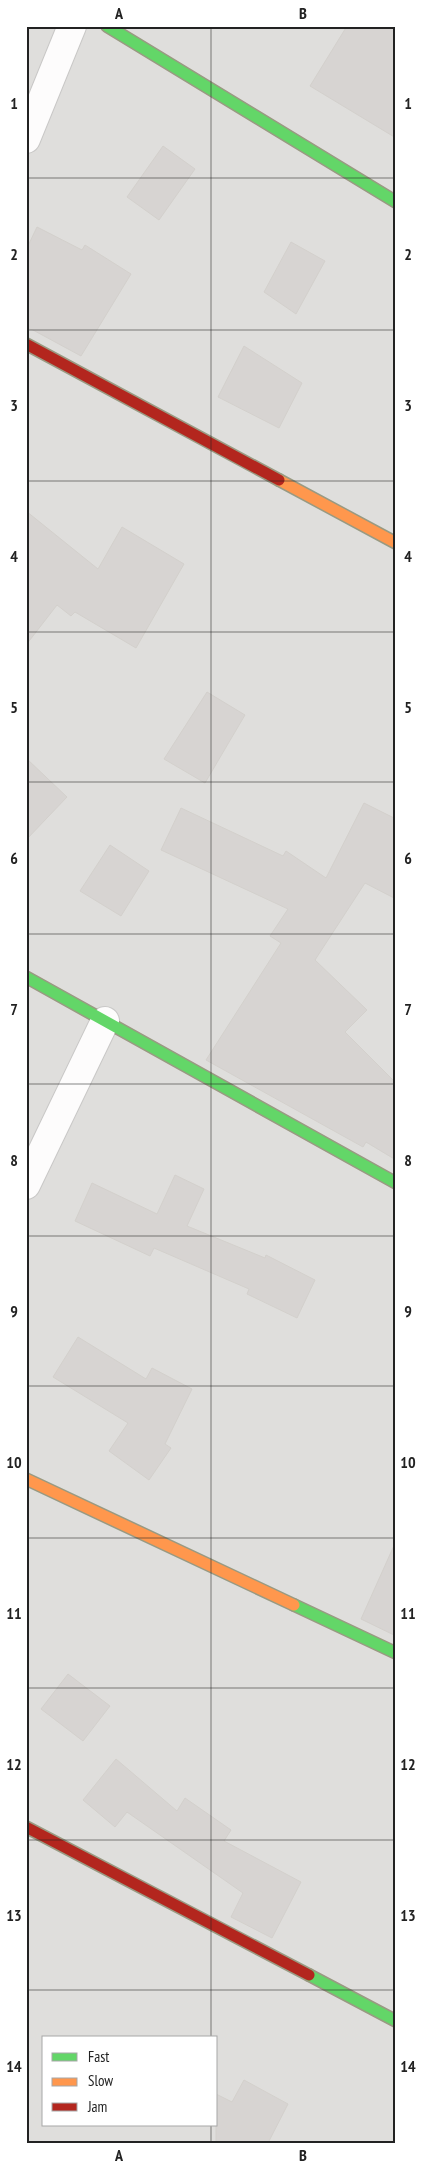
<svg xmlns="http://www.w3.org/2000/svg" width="422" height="2169" font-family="'PT Sans Narrow',sans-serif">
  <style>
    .residential { fill: #dfdedc; fill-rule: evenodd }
    .building { fill: #d7d4d2; stroke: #d3d0cc }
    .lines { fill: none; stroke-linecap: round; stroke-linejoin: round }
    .street-casing { stroke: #c9c8c7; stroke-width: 30 }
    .fast-casing { stroke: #999a82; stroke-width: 14 }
    .slow-casing { stroke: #999a82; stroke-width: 14 }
    .jam-casing { stroke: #999a82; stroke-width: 14 }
    .street { stroke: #fdfcfc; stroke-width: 28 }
    .fast { stroke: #63d668; stroke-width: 11 }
    .slow { stroke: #ff974d; stroke-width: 11 }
    .jam { stroke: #b3261e; stroke-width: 11 }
    .grid { fill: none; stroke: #222; stroke-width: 1; stroke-opacity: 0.55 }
    .neatline { fill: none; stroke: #222; stroke-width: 2 }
    .grid-label { font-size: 16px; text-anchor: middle; font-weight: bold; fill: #222 }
  </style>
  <rect width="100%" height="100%" fill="#f0eeeb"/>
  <path class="residential" d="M 26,26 L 396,26 L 396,2143 L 26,2143 ZM 44,2038 L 216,2038 L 216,2125 L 44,2125 Z"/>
  <path class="building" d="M 347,26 L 396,26 L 396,138 L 310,86 Z
    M 163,146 L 195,169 L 159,220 L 127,197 Z
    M 37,227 L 82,250 L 85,245 L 131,274 L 81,356 L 33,330 L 26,328 L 26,250 Z
    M 291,242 L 325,261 L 296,314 L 264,292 Z
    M 244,346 L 302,383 L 279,428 L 218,397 Z
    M 26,511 L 98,569 L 122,527 L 184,564 L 136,648 L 75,612 L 71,616 L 57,605 L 26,645 Z
    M 207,692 L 245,715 L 205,783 L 164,759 Z
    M 26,758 L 67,797 L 26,840 Z
    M 364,803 L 396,819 L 396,899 L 365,883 L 315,960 L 367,1010 L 345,1032 L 396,1083 L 396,1160 L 366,1142 L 363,1147 L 206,1060 L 281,943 L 270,936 L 288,909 L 161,850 L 181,808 L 283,856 L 286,851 L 326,878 Z
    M 110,845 L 149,871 L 121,916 L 80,891 Z
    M 175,1175 L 204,1189 L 187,1226 L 265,1258 L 266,1255 L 315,1280 L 297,1318 L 247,1294 L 249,1289 L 154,1248 L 150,1256 L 75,1221 L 92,1183 L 157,1214 Z
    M 78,1337 L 146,1379 L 152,1368 L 192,1389 L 165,1444 L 171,1448 L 149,1480 L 109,1451 L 128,1423 L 53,1377 Z
    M 396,1541 L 396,1636 L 361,1619 Z
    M 68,1674 L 110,1706 L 83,1741 L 41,1709 Z
    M 116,1759 L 177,1811 L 185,1798 L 231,1830 L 224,1841 L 301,1882 L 272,1938 L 231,1917 L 243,1893 L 127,1812 L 115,1827 L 83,1800 Z
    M 244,2080 L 288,2104 L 268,2143 L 216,2143 L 216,2094 L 232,2102 Z"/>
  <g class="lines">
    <g class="street-casing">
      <path id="street" d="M 26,139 L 72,26
        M 26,1185 L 105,1021"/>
    </g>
    <g class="fast-casing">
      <path id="fast" d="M 107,26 L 396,202
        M 26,977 L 396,1183
        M 294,1605 L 396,1653
        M 309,1975 L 396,2021"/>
    </g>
    <g class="slow-casing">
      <path id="slow" d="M 279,480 L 396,543
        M 26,1479 L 294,1605"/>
    </g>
    <g class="jam-casing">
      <path id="jam" d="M 26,344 L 279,480
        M 26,1827 L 309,1975"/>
    </g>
    <use href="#street" class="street"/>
    <use href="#fast" class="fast"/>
    <use href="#slow" class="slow"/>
    <use href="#jam" class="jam"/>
  </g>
  <path class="grid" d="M 211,26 L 211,2038M 26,178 L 396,178M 26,330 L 396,330M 26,481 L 396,481M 26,632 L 396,632M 26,782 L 396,782M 26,934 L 396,934M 26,1084 L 396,1084M 26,1236 L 396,1236M 26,1386 L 396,1386M 26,1538 L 396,1538M 26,1688 L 396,1688M 26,1840 L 396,1840M 26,1990 L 396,1990M 211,2125 L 211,2143"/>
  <rect width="422" height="2169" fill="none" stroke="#ffffff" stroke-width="55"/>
  <rect x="42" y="2036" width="175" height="90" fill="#ffffff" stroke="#a7a7a7"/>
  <rect x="52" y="2053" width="25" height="8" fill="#63d668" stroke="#a7a7a7"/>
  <text x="88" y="2062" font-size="15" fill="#222222">Fast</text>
  <rect x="52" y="2078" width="25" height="8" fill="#ff974d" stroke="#a7a7a7"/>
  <text x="88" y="2086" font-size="15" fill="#222222">Slow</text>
  <rect x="52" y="2103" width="25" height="8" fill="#b3261e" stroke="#a7a7a7"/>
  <text x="88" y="2112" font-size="15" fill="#222222">Jam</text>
  <rect x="28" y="28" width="366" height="2114" class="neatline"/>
  <g class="grid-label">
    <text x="119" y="19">A</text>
    <text x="303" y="19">B</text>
    <text x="14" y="109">1</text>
    <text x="408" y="109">1</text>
    <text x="14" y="260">2</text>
    <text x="408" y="260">2</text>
    <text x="14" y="411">3</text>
    <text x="408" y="411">3</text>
    <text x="14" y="562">4</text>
    <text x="408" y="562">4</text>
    <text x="14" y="713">5</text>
    <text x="408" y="713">5</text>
    <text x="14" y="864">6</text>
    <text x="408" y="864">6</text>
    <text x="14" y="1015">7</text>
    <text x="408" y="1015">7</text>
    <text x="14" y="1166">8</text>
    <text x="408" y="1166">8</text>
    <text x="14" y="1317">9</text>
    <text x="408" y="1317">9</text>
    <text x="14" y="1468">10</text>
    <text x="408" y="1468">10</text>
    <text x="14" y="1619">11</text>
    <text x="408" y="1619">11</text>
    <text x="14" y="1770">12</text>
    <text x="408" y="1770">12</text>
    <text x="14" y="1921">13</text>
    <text x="408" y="1921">13</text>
    <text x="14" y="2072">14</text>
    <text x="408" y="2072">14</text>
    <text x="119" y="2161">A</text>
    <text x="303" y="2161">B</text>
  </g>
</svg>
